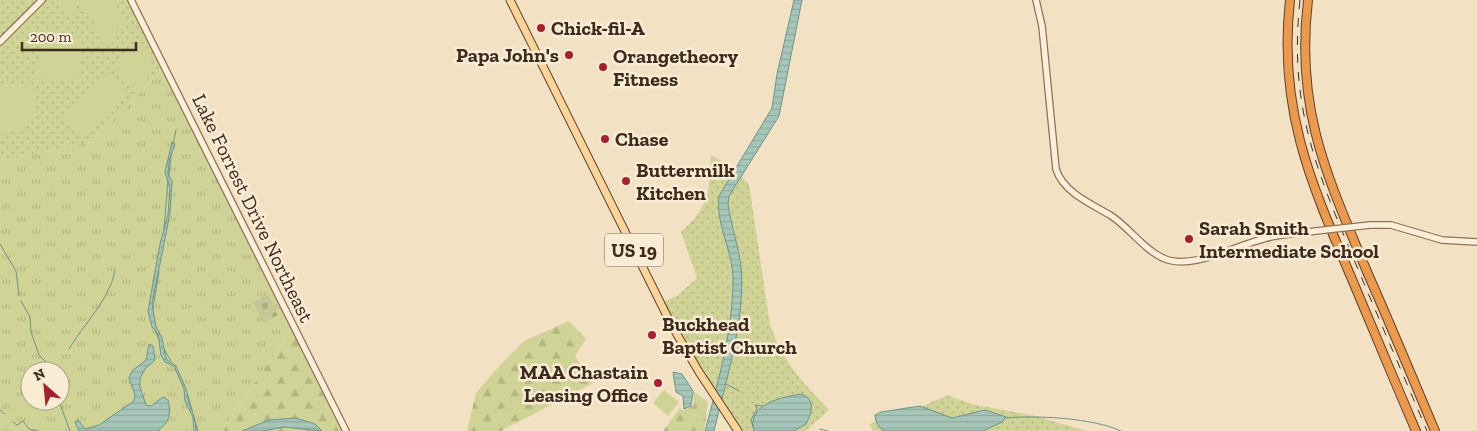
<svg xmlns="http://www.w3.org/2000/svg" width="1477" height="431" font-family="'Zilla Slab',serif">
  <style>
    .grass { fill: url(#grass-tufts); fill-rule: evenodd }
    .forest { fill: url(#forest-firs) }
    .cemetery { fill: url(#cemetery-stones) }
    .park { fill: url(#park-dots) }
    .pitch { fill: #d0d396 }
    .water { fill: url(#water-rules); stroke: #6c9588 }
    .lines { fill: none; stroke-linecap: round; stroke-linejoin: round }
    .stream { stroke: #6c9588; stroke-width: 1 }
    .minor-casing { stroke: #907258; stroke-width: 8 }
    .major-casing { stroke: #5e402c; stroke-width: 9 }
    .highway-casing { stroke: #5e402c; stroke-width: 10 }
    .minor { stroke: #fcefd9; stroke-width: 5.5 }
    .major { stroke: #fad498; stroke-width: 7 }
    .highway { stroke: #eb994c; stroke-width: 8 }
    .rail { stroke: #3f2b1d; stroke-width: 1; stroke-dasharray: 9 9; stroke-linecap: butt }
    .minor-bridge-casing { stroke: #907258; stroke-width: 8; stroke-linecap: butt }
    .minor-bridge { stroke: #fcefd9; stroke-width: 5.5 }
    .poi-dot { fill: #a6212c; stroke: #f9ecd5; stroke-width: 2 }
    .labels { text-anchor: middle; stroke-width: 5; stroke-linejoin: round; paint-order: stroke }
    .shield { fill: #f9ecd5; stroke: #776554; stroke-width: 1 }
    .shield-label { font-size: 19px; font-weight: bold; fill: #3f2b1d }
    .poi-label { font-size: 20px; font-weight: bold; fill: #3f2b1d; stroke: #f9ecd5; text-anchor: start }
    .street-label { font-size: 20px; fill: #3f2b1d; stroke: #f9ecd5 }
  </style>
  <defs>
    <pattern id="grass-tufts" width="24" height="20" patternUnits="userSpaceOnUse" patternTransform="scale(1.25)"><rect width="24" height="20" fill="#d0d396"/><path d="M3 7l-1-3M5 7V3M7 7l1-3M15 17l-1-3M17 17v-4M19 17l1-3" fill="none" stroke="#b4b581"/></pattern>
    <pattern id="forest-firs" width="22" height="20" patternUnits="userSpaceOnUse" patternTransform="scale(1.25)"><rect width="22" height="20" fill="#d0d396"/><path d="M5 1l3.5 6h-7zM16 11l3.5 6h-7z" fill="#b4b581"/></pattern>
    <pattern id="cemetery-stones" width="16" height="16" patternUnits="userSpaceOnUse" patternTransform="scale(1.25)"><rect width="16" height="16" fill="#c5c796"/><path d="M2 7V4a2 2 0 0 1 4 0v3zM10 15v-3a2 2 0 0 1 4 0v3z" fill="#aaab81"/></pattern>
    <pattern id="park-dots" width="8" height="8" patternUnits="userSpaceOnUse" patternTransform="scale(1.25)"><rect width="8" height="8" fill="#d0d396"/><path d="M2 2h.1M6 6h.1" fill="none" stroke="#b4b581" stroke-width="1.8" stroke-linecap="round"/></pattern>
    <pattern id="water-rules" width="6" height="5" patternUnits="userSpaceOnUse" patternTransform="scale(1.25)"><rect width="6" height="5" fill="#a6c6ba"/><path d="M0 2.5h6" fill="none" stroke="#90aa9f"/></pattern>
  </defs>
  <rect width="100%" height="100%" fill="#f3e1c4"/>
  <path class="grass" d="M 164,68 L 294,326 L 227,423 L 211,431 L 0,431 L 0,161 L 92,142 ZM 30,371 L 60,371 L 60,401 L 30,401 Z"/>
  <path class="forest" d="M 569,321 L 586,339 L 575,356 L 593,383 L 501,431 L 467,431 L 476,393 L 500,365 L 524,341 Z
    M 294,326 L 346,431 L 211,431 L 227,423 Z
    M 693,391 L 708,402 L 704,431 L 663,431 L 680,408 L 683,411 L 694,405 Z"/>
  <path class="cemetery" d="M 268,294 L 278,315 L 263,323 L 253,302 Z"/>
  <path class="park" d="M 0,0 L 130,0 L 164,68 L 92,142 L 0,161 Z
    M 711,155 L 730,166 L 749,184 L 769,319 C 777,356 803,382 829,410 L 806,431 L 741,431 L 686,346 L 663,302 L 677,296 L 697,278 L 681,232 C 710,206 709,193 711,155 Z
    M 948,395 L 971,404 L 1036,416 L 1086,431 L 873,431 L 869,424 L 911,411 Z"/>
  <path class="pitch" d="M 61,0 L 113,0 L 126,23 L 114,30 L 116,39 L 106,48 L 98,37 L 98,32 L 80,1 L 73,14 L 59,6 Z
    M 66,37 L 81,38 L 78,78 L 75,80 L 35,78 C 34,55 46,44 66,37 Z
    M 140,40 C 155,65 157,70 136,92 L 113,67 L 114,62 Z
    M 108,72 L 130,92 L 85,138 L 64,117 Z
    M 0,83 L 37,87 C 38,113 30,133 0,133 Z
    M 664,390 L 679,402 L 668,416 L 653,403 Z"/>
  <path class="water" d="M 794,0 L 802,0 L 779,116 L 729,196 L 728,204 C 731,226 739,247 741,268 C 746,317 725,384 714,431 L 705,431 C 718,382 733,331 733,279 C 733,251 715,223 719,196 L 772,108 L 777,74 Z
    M 172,142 L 175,144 L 169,162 L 168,175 L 172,181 L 170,213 L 152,304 L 156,327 L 162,338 L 165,354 L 167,360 L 176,366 L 186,389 L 198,431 L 196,431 L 195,421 L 185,401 L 184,389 L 174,366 L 165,362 L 161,355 L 158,334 L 152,327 L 148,311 L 160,244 L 168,214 L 170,189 L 165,172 Z
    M 149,344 L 153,346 L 155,360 L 145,369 L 140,378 L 140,387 L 146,405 L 151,406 L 163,397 L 168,400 C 172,416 169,421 158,431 L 79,431 L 75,422 L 78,420 L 85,429 L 99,425 L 134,401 L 135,395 L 129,378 L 132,371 L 146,360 Z
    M 673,372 L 682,374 L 693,391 L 691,406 L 684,409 L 683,396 L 676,392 Z
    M 801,394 C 816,399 812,413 806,424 L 794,431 L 754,431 C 746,404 782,397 801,394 Z
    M 920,406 L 952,418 L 985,410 L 1006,417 L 1002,422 L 983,431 L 883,431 L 876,422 L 875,415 L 881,412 Z
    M 296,418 L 315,424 L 322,431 L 284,427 L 264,431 L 242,431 L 269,420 Z"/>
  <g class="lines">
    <path class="stream" d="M 173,144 L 176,130
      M 169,176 L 171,156
      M 164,229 L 168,180
      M 0,244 L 16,271 L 19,295
      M 21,301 L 30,317 L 31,332 L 39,355 L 48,364 L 49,371
      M 153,308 L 159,272
      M 155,331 L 159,339
      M 69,349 C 84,324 109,300 115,271
      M 164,349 L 171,361
      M 726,384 L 739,391
      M 187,394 L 191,409
      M 59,401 L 70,431
      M 0,410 L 5,414
      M 193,418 L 194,431
      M 1006,418 C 1036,415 1093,418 1121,431
      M 13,422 L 17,425 L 23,421 L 29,429 L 37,431
      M 753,427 L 751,420 L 757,409 L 755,405 L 763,406
      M 820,429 L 828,431"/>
    <g class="minor-casing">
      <path id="minor" d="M 131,0 L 346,431
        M 1036,0 L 1042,26 L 1056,169 C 1063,192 1091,204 1110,215 C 1129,227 1143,249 1163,258 C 1190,271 1235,246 1263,239 C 1280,234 1298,233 1316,231
        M 0,42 L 42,0
        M 1370,225 L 1391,225 L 1442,240 L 1477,242"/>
    </g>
    <g class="major-casing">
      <path id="major" d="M 510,0 L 671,324 L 699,372 L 738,431"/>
    </g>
    <g class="highway-casing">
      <path id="highway" d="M 1290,0 C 1278,108 1310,181 1351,277 C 1373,329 1394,380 1416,431
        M 1308,0 C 1295,110 1327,176 1368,274 C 1391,326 1413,379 1435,431"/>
    </g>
    <use href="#minor" class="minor"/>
    <use href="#major" class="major"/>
    <use href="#highway" class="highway"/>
    <path class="rail" d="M 1300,0 C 1288,110 1319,176 1360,274 C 1382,326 1405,379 1427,431"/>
    <g class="minor-bridge-casing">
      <path id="minor-bridge" d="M 1316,231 L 1370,225"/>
    </g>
    <use href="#minor-bridge" class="minor-bridge"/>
  </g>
  <g class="poi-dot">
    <circle cx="541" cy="28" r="5"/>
    <circle cx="569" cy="55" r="5"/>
    <circle cx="603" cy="67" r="5"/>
    <circle cx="605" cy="139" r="5"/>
    <circle cx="626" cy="181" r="5"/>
    <circle cx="1189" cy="239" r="5"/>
    <circle cx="652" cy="335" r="5"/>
    <circle cx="658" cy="383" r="5"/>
  </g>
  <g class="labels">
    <rect class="shield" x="605" y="233.5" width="58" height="33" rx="4"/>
    <g class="shield-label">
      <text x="634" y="257">US 19</text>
    </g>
    <g class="poi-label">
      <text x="551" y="35">Chick-fil-A</text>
      <text x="559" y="62" text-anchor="end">Papa John's</text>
      <text x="613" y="63">Orangetheory<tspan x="613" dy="23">Fitness</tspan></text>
      <text x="615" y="146">Chase</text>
      <text x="636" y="177">Buttermilk<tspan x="636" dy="23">Kitchen</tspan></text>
      <text x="1199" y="235">Sarah Smith<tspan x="1199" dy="23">Intermediate School</tspan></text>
      <text x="662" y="331">Buckhead<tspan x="662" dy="23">Baptist Church</tspan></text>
      <text x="648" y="379" text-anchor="end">MAA Chastain<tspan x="648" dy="23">Leasing Office</tspan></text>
    </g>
    <g class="street-label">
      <text transform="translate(253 208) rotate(64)" y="7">Lake Forrest Drive Northeast</text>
    </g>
  </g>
  <g transform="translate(45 386) rotate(333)"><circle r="24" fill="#f9ecd5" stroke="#af9f8b"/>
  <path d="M0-4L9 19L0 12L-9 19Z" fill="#a6212c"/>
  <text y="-8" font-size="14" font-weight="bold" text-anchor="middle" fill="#3f2b1d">N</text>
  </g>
  <path d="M22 42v8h114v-8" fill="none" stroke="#3f2b1d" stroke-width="2.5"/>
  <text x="30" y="42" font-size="15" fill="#3f2b1d" stroke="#f9ecd5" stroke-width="4" paint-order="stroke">200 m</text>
</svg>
